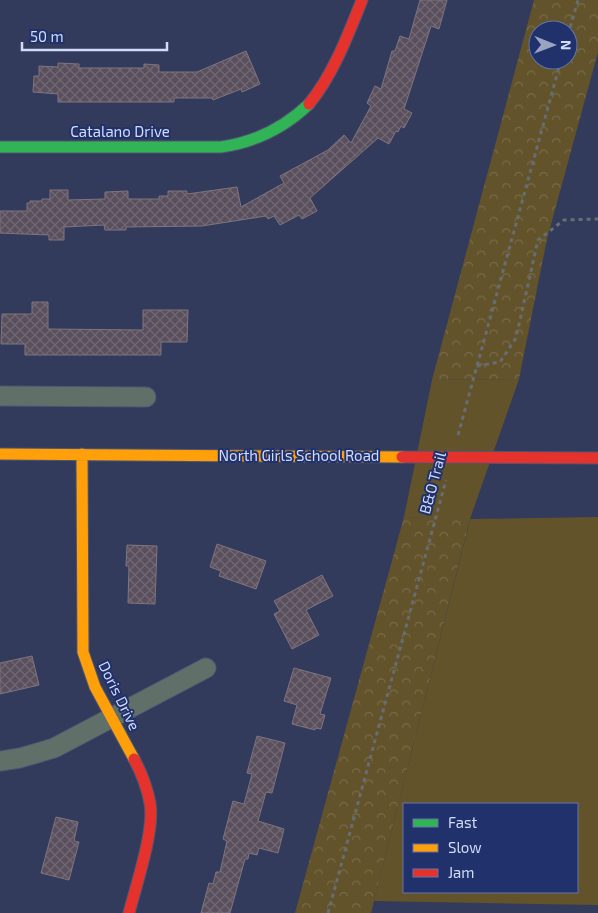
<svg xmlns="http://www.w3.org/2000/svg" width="598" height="913" font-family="'Exo 2',sans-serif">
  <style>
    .grass { fill: #63532b; fill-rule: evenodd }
    .forest { fill: url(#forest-crowns); fill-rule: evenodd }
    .building { fill: url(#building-cross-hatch); stroke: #807480 }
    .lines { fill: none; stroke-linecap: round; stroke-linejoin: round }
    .street-casing { stroke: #4f5671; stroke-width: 21 }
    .fast-casing { stroke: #4f5671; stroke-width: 13 }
    .slow-casing { stroke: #4f5671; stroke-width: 13 }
    .jam-casing { stroke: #4f5671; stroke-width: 13 }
    .path { stroke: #646e74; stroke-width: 3; stroke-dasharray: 4 4; stroke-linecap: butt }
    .street { stroke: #616f69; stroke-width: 19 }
    .fast { stroke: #30b455; stroke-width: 11 }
    .slow { stroke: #ff9f0a; stroke-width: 11 }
    .jam { stroke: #e5322d; stroke-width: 11 }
    .labels { text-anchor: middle; stroke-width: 4; stroke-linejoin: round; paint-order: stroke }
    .street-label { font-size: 15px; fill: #d1dcf9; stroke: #21316c }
  </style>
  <defs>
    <pattern id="forest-crowns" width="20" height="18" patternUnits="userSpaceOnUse" patternTransform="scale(1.25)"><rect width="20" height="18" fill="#63532b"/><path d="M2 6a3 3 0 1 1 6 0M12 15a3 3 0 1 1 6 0" fill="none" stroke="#786b4a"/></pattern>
    <pattern id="building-cross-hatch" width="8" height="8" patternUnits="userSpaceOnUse" patternTransform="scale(1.25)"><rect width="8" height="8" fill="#5a4f5c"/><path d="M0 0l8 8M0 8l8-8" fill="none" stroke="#716874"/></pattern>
  </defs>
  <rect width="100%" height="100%" fill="#323b5b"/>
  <path class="grass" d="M 519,379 L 470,519 L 598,517 L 598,905 L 374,901 L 470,520 L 404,517 L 432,380 ZM 404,804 L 577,804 L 577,892 L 404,892 Z"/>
  <path class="forest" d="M 534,0 L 598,0 L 598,52 L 547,239 L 519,379 L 432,380 ZM 538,30 L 568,30 L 568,60 L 538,60 Z
    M 404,517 L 470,519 L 371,913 L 295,913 Z"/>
  <path class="building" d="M 420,0 L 447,0 L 439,29 L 431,26 L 404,109 L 412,113 L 404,128 L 401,126 L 398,132 L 396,131 L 389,144 L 378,138 L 310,198 L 317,211 L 302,219 L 299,215 L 280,225 L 274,216 L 268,219 L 266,216 L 202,226 L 126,227 L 126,230 L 105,230 L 104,225 L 64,227 L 64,240 L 49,240 L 49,235 L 0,233 L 0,211 L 27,211 L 27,203 L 30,203 L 30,201 L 42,201 L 42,199 L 50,199 L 50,190 L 68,190 L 68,200 L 105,199 L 105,192 L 128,191 L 128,199 L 159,199 L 159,196 L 168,196 L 168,191 L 187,191 L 187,194 L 237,187 L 241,207 L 284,183 L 280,176 L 328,150 L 344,135 L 351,143 L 371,106 L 367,103 L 375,86 L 381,89 L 392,51 L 395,51 L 400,36 L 409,39 Z
    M 246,51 L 260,84 L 242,92 L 241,89 L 213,100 L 212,98 L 174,98 L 174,102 L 58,102 L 58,94 L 33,92 L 34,76 L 39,76 L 39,66 L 58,67 L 58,63 L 79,64 L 79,68 L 144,68 L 144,64 L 159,65 L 159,72 L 197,72 Z
    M 32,302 L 48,302 L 48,329 L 143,330 L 143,310 L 188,310 L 187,342 L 161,342 L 161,355 L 25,355 L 25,344 L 1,344 L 2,314 L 32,314 Z
    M 217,544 L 266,561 L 256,589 L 219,576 L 221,571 L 210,567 Z
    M 127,545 L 157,546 L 155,604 L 128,603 L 129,566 L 126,566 Z
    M 322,575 L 333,596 L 306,610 L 319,635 L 292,649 L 274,614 L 280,611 L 274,601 Z
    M 32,656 L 39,685 L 0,694 L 0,663 Z
    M 294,668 L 331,678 L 320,714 L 325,715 L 321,729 L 315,728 L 315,730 L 292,724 L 297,705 L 284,701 Z
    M 257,736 L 285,743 L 272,793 L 266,792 L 258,821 L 284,829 L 278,853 L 259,848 L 257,855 L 249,853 L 248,859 L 245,859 L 230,913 L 201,913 L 209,883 L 213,884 L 216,872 L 220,872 L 227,841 L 223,839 L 233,801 L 244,804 L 252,774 L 247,773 Z
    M 56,817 L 78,822 L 74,841 L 79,842 L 69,880 L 41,873 Z"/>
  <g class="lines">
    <g class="street-casing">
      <path id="street" d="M 0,396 L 146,397
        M 0,761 L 20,758 L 54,748 L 206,668"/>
    </g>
    <g class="fast-casing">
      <path id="fast" d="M 0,147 L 221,147 C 256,142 284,128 309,104"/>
    </g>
    <g class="slow-casing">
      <path id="slow" d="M 0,454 L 402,457
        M 82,454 L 83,652 L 95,687 L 134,759"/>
    </g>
    <g class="jam-casing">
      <path id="jam" d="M 309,104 C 333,75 348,35 362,0
        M 402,457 L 598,458
        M 129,913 C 136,885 155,830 150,803 C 147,787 141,772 134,759"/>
    </g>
    <path class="path" d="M 568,35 L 578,0
      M 477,366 L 500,362 L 516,338 L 538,240 L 564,220 L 598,219
      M 458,435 L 561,60
      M 328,913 L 446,480"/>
    <use href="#street" class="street"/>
    <use href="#fast" class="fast"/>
    <use href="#slow" class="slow"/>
    <use href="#jam" class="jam"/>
  </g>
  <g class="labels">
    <g class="street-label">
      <text x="120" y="137">Catalano Drive</text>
      <text x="299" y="461">North Girls School Road</text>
      <text transform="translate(433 483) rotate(-75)" y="5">B&amp;O Trail</text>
      <text transform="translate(119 696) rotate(64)" y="5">Doris Drive</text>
    </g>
  </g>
  <rect x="403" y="803" width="175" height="90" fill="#21316c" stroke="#6775a4"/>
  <rect x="413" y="819" width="25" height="8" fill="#30b455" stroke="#6775a4"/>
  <text x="448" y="828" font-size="15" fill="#d1dcf9">Fast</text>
  <rect x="413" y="844" width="25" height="8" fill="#ff9f0a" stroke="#6775a4"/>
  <text x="448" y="853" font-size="15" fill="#d1dcf9">Slow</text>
  <rect x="413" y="869" width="25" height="8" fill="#e5322d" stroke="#6775a4"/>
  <text x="448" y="878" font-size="15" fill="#d1dcf9">Jam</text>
  <g transform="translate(553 45) rotate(91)"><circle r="24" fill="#21316c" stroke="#6775a4"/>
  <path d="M0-4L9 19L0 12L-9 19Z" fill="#99a4c2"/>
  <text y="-8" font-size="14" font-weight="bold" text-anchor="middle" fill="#d1dcf9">N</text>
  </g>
  <path d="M22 42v8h145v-8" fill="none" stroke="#d1dcf9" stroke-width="2.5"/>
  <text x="30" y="42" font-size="15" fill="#d1dcf9" stroke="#21316c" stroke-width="4" paint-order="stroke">50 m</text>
</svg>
